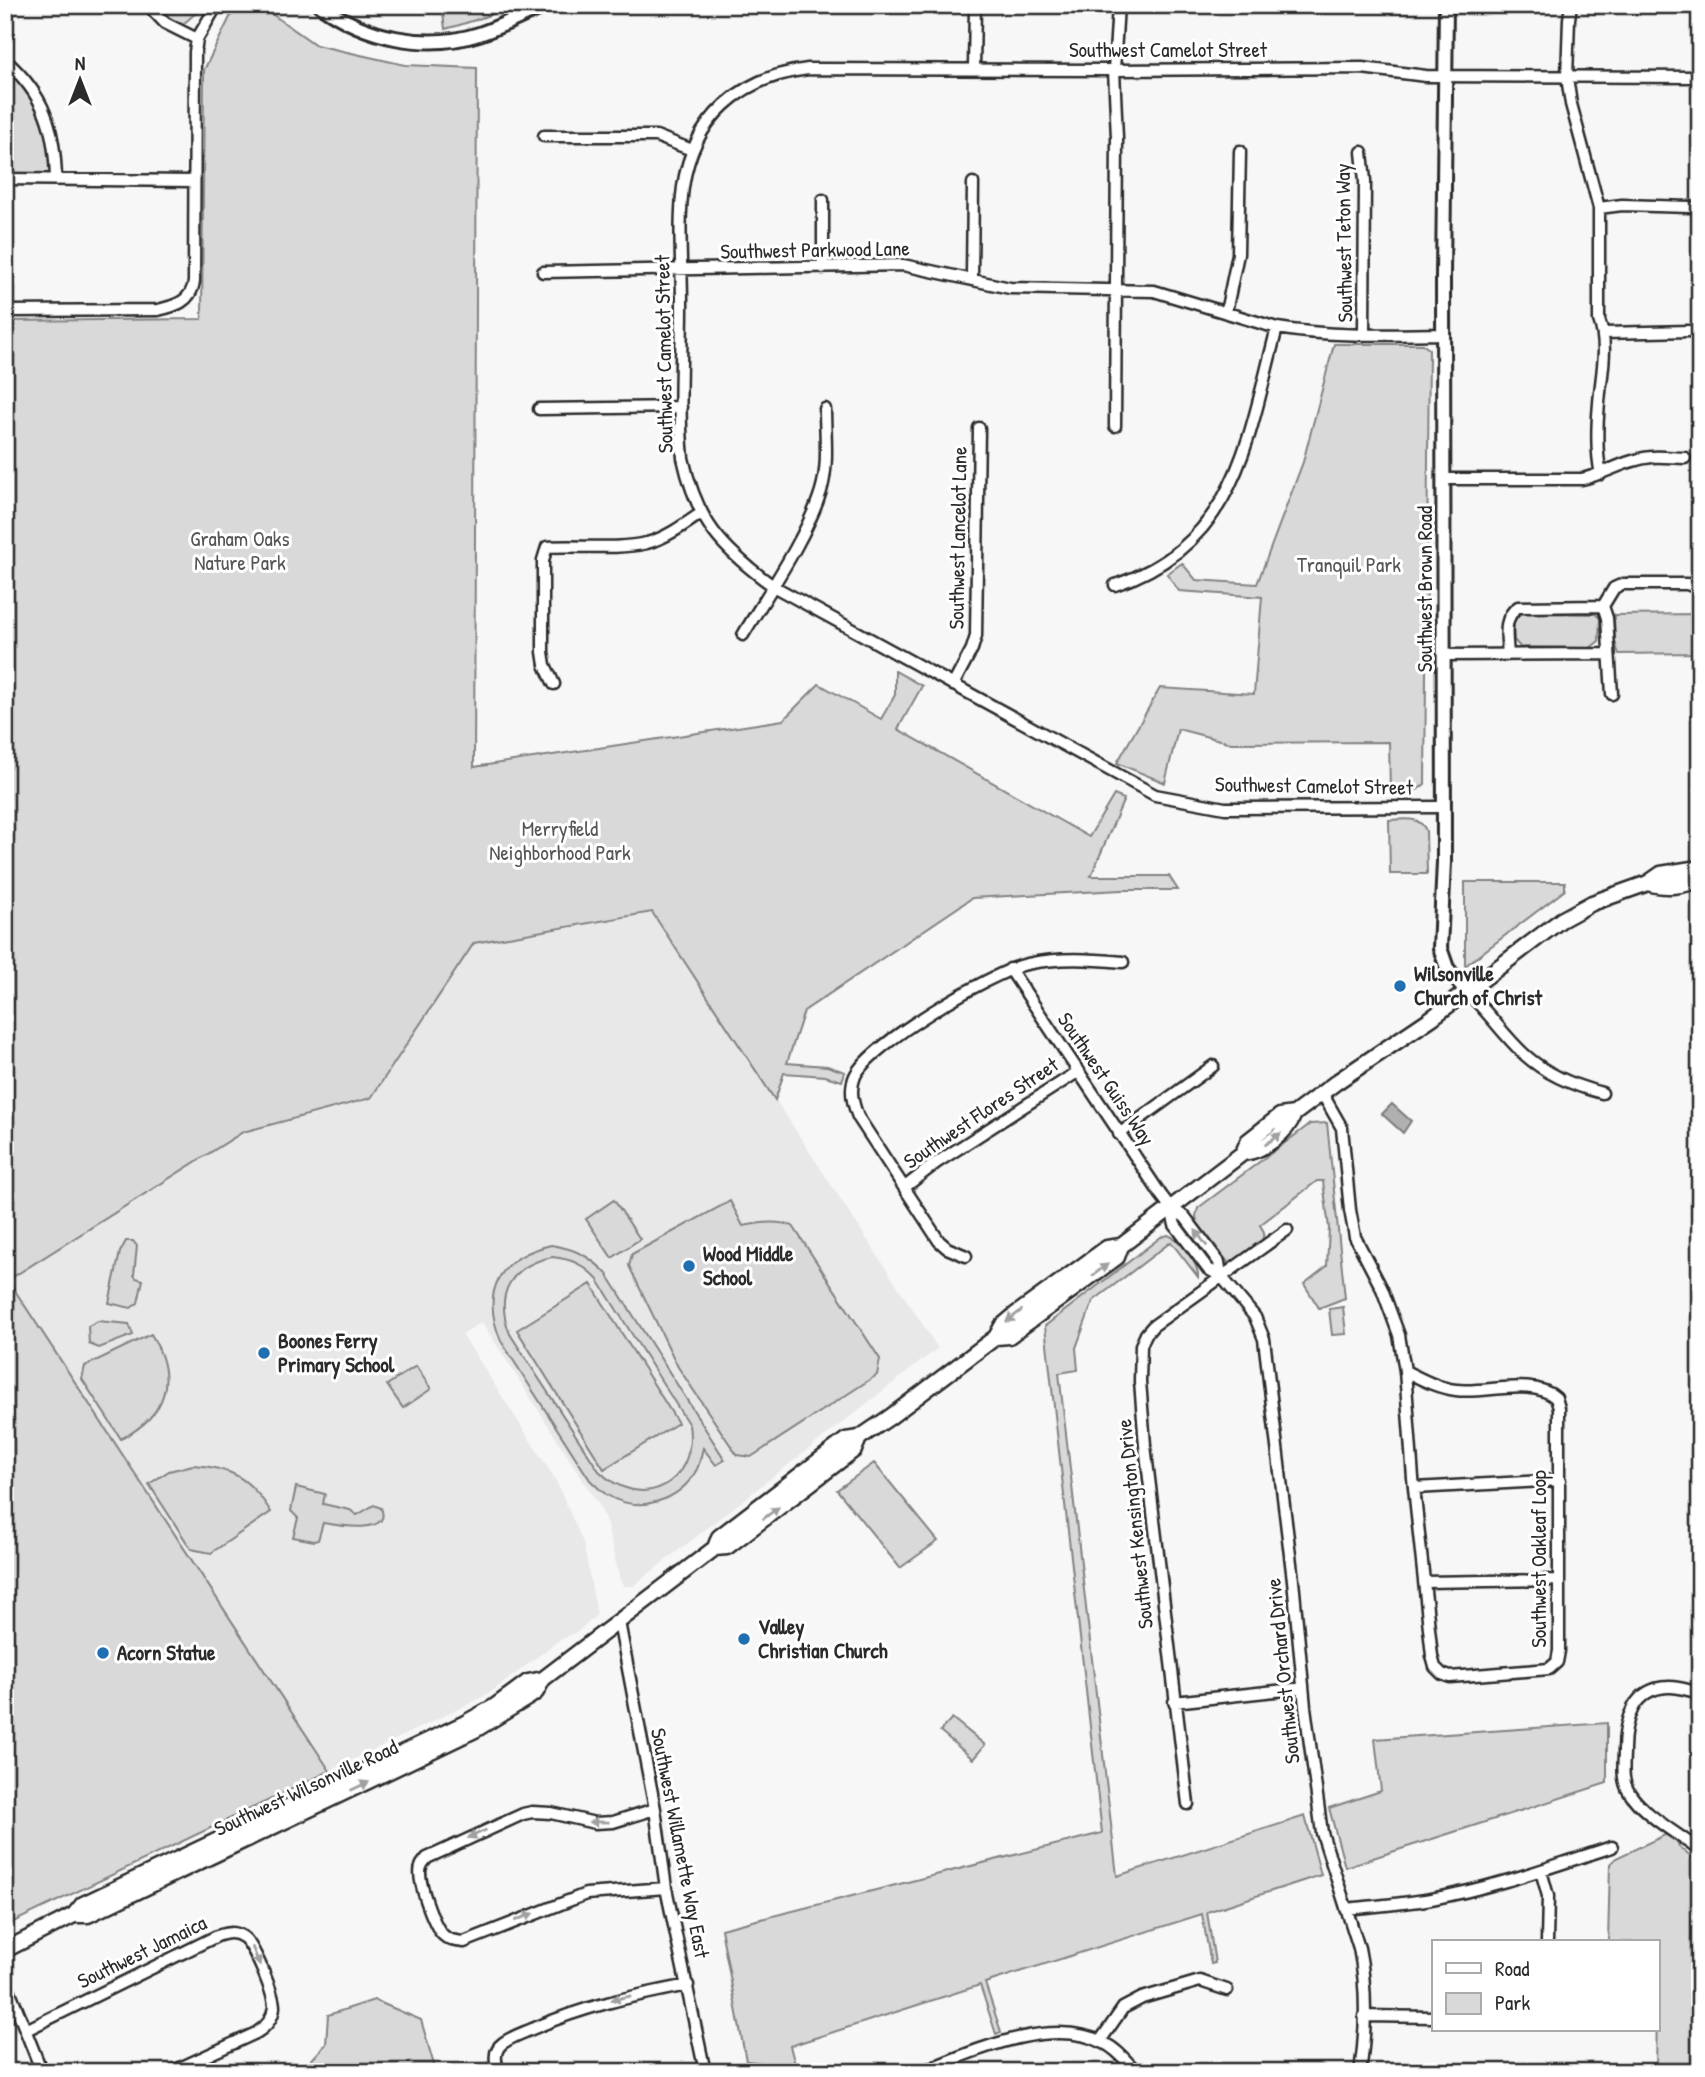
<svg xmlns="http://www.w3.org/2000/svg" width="1705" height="2077" font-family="'Patrick Hand',sans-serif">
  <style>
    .built { fill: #e8e8e8 }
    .green { fill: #d9d9d9; stroke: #828282; stroke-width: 2; fill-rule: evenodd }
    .water { fill: #b0b0b0; stroke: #7b7b7b; stroke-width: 2 }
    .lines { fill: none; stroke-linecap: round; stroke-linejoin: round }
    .minor-casing { stroke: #2b2b2b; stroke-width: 15 }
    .tertiary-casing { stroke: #2b2b2b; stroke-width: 18 }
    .secondary-casing { stroke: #2b2b2b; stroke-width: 19 }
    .minor { stroke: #fff; stroke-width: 10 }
    .tertiary { stroke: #fff; stroke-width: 12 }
    .secondary { stroke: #fff; stroke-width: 14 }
    .oneway { fill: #a0a0a0 }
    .poi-dot { fill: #1f6fb2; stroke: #fff; stroke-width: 2.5 }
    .labels { text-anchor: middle; stroke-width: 6; stroke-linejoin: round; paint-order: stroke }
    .street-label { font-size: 21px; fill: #2b2b2b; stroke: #fff }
    .park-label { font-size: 21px; fill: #565656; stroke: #fff }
    .poi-label { font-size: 21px; font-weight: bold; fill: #2b2b2b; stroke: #fff; text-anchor: start }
  </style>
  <rect width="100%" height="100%" fill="#f7f7f7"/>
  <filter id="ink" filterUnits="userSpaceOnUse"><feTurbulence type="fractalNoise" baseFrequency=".0143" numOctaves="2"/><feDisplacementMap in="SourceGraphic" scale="14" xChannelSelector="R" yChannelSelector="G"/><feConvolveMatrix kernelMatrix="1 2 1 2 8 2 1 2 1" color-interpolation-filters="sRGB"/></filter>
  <g filter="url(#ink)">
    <path class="built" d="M 652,911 L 938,1348 L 633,1586 L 624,1586 L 620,1580 L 606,1522 L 600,1507 L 482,1322 L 462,1334 L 555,1479 L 583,1542 L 597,1615 L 577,1632 L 558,1641 L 498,1687 L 479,1699 L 330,1771 L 7,1280 L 243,1132 L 371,1098 L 474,943 Z"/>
    <path class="green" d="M 156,5 L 205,5 L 182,25 L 170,18 Z
      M 236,5 L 259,5 L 316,45 L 405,65 L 477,68 L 474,767 L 783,720 L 819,684 L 881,719 L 895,695 L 895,671 L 922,686 L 898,729 L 1089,837 L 1114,795 L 1124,799 L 1091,876 L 1169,876 L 1178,890 L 1122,890 L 972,898 L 804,1011 L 787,1063 L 827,1066 L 845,1072 L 842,1081 L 825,1076 L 784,1073 L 775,1100 L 652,912 L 474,943 L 371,1098 L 243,1132 L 8,1280 L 330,1771 L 5,1926 L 5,321 L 202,319 L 204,70 Z
      M 442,5 L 522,5 C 515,9 508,8 500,11 C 482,18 465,24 445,29 Z
      M 11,66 L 44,108 L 56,180 L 5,179 L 5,73 Z
      M 1334,344 L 1422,344 L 1429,349 L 1425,784 L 1417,790 L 1390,791 L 1389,742 L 1231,743 L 1178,729 L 1165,783 L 1117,763 L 1160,688 L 1254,694 L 1262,597 L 1179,591 L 1167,574 L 1182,563 L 1196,580 L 1257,584 L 1303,462 Z
      M 1522,613 L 1595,614 L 1600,618 L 1599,641 L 1590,648 L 1520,647 L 1514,640 C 1514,630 1511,618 1522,613 Z
      M 1698,614 L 1699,653 L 1619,654 L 1615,643 L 1614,615 Z
      M 1389,820 C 1404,820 1420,815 1426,831 L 1427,874 L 1390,874 Z
      M 1465,882 L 1565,882 L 1565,890 L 1465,966 Z
      M 1327,1123 L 1345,1298 L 1319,1308 L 1304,1284 L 1327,1266 L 1329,1228 L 1323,1181 L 1317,1181 L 1260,1225 L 1264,1232 L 1262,1242 L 1231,1266 L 1197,1222 L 1196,1216 L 1198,1208 L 1310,1124 Z
      M 614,1200 L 640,1239 L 612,1258 L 586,1219 Z
      M 730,1201 L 743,1226 C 761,1223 776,1220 793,1226 L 880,1359 L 877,1375 L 751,1457 L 737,1455 L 678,1367 L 629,1266 L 632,1254 Z
      M 1168,1235 C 1180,1239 1199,1264 1198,1277 L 1171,1242 L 1093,1301 L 1076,1348 L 1078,1370 L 1059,1373 L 1117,1876 L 1305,1816 L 1321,1875 L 1207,1912 L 1215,1963 L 1211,1964 L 1202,1914 L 985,1983 L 1001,2032 L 996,2034 L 980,1985 L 790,2046 L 797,2072 L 766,2063 L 746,2061 L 721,1929 L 1102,1833 L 1045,1326 L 1161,1237 Z
      M 126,1241 L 133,1241 L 137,1246 L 134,1275 L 136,1278 L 143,1280 L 138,1303 L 131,1308 L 109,1303 L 120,1252 Z
      M 551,1245 C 576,1249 590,1256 607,1274 L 725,1460 L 716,1465 L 703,1448 C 701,1455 700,1463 697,1469 C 680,1502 638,1514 607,1495 C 601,1491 595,1485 590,1480 L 501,1341 C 480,1291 499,1257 551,1245 ZM 552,1257 C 573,1259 584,1265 598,1280 L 689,1425 C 698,1484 641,1513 599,1471 L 510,1334 C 494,1294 510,1266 552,1257 Z
      M 591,1284 L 678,1423 L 604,1469 L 517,1330 Z
      M 1343,1307 L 1346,1334 L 1332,1335 L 1329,1309 Z
      M 98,1321 L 129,1324 L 133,1335 L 99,1348 L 89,1344 L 88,1326 Z
      M 151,1334 C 178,1379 167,1415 121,1439 L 82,1379 L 85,1366 Z
      M 416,1366 L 431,1389 L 403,1408 L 387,1385 Z
      M 874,1463 L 938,1541 L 900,1568 L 837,1490 Z
      M 193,1465 C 232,1468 250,1478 271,1512 L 211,1553 L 191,1549 L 149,1484 L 169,1471 Z
      M 296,1487 L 325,1494 L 323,1504 L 350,1510 L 357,1515 L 374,1505 L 381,1508 C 393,1536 335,1525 323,1523 L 318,1540 L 314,1541 L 293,1537 L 298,1518 L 291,1511 Z
      M 952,1718 L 985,1745 L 973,1759 L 940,1731 Z
      M 1607,1723 L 1607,1783 L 1345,1867 L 1329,1808 L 1381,1791 L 1375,1739 Z
      M 1667,1834 L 1674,1836 L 1679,1847 L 1700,1865 L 1700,2072 L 1656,2072 L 1658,1942 L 1608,1942 L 1610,1864 L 1616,1858 Z
      M 374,2000 L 421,2020 L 436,2072 L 309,2072 L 306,2066 L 326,2044 L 328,2015 Z"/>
    <path class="water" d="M 1392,1104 L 1411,1121 L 1403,1133 L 1382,1114 Z"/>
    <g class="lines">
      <g class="minor-casing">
        <path id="minor" d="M 148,5 L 165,23 L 197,39
          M 1571,5 L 1569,19 L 1567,77 L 1571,104 L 1599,208 L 1599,320 C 1609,347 1601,375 1599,403 C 1597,425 1596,453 1601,474
          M 5,60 C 45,95 55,129 56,180
          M 974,69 L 975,5
          M 544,136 L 656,136 L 692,150
          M 1362,152 L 1365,181 L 1364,334
          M 5,179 L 193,181
          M 823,200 L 823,268
          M 1599,208 L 1622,205 L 1690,207
          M 543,272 L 903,265 L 1010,288 L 1154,291 L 1277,328 C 1331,337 1388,335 1443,334
          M 972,279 L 973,183
          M 5,311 L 158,310 C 175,306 191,302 194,282 L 195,52 L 197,39 L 217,5
          M 1226,312 L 1238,254 L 1240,151
          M 1604,333 L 1690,331
          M 539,409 L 681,407
          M 1115,426 L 1117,138 L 1114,70 L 1118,5
          M 1444,479 L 1582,479 C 1605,474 1627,459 1652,457 C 1663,456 1674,458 1685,458
          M 1115,585 C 1238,544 1248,437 1277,328
          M 1603,606 L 1614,588 L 1623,584 L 1687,584 L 1700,589
          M 1603,606 L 1607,618 L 1612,694
          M 743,635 C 768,593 807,537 821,491 C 829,465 825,436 825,409
          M 1445,655 L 1609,654
          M 1508,655 C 1507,637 1502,618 1518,607 L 1603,606
          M 554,684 L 545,665 L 543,652 L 543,560 L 547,547 C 579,545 615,550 647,543 C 666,538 684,525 700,514
          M 953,685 L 972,649 L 976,636 L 979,428
          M 1444,807 L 1225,808 L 1155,795 L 773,586 C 721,548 697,522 683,458 C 678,407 682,355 682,304 C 682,266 678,225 683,187 C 693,118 741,77 808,69 L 1114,70 L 1362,68 L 1426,76 L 1700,77
          M 1010,969 L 1161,1195 L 1171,1208 L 1185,1217 L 1219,1262 L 1221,1276
          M 1466,991 C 1488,1011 1503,1035 1525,1055 C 1546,1074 1575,1086 1602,1093
          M 1322,1093 L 1342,1128 L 1350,1210 L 1355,1237 L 1382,1289 L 1399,1335 L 1405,1371 L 1413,1478 L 1432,1656 L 1435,1667 L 1442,1674 L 1450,1677 L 1549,1669 L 1557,1662 L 1559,1651 L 1559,1408 L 1556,1398 C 1533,1377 1485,1394 1456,1390 C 1437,1388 1421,1379 1405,1371
          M 1119,1134 L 1213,1066
          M 905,1187 L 936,1163 L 1079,1071
          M 1171,1208 L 1175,1225 L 1208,1269 L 1221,1276 L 1255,1317 L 1264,1339 L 1293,1580 L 1305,1707 L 1322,1833 L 1359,1948 C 1367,1987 1366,2032 1360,2072
          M 966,1256 L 947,1248 L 939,1241 L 858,1117 C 853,1104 849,1090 855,1076 C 870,1044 992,972 1027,964 C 1059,957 1091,959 1123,962
          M 1415,1488 L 1560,1480
          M 1424,1582 L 1559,1580
          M 619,1622 L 655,1809 L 666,1888 L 705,2072
          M 1700,1693 C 1689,1691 1679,1686 1668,1687 C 1633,1688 1624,1721 1624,1750 C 1624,1764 1621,1780 1629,1792 C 1643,1815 1679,1834 1700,1851
          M 1174,1702 L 1303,1688
          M 1188,1804 L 1145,1445 L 1140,1381 L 1141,1345 L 1146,1334 L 1153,1326 L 1287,1230
          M 655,1809 L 613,1822 L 595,1823 L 551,1813 L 532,1812 L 523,1814 L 427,1858 C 425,1861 422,1863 421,1867 C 416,1879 434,1926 443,1935 C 449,1941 456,1941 464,1942 L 586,1894 L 666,1888
          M 1541,1871 L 1548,1896 L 1547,1942
          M 1346,1909 C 1374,1906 1403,1904 1431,1899 C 1493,1888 1553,1866 1612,1847
          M 5,1979 L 42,2072
          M 1364,2016 L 1434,2017
          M 26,2030 L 217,1936 C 226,1933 234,1931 243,1937 C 253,1943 274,1994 274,2007 C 273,2019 266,2027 256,2033 L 171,2072
          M 1100,2041 L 1123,2008 L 1142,1998 L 1200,1981 L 1227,1990
          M 499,2072 C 495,2062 493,2050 503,2043 C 511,2037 523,2033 532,2029 C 585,2006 632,1996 688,1985
          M 921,2072 C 972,2052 1051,2015 1104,2043 C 1117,2049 1127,2062 1137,2072"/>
      </g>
      <g class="tertiary-casing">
        <path id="tertiary" d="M 320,5 C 365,38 426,51 479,34 C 504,26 525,13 550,5
          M 1446,5 L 1443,276 L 1444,862 L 1440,948 L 1447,968 L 1466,991"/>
      </g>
      <g class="secondary-casing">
        <path id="secondary" d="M 1648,883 C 1664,888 1686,887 1700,878
          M 1243,1153 C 1263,1151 1287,1133 1294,1114
          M 996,1337 L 1009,1336 L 1117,1257 L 1121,1246
          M 715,1548 L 727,1547 L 854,1450 L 859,1438
          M 74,1915 L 88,1915 L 475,1730 L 529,1697 L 536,1692 L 543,1679
          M 5,1950 L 74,1915 L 83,1904 L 465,1723 L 494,1707 L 528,1682 L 543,1679 L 715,1548 L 719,1537 L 846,1440 L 859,1438 L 890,1417 L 996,1337 L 1002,1326 L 1015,1315 L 1107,1248 L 1121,1246 L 1243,1153 L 1248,1141 L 1280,1116 L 1294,1114 L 1338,1081 L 1433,1017 L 1561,920 L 1592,903 L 1648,883 L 1661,874 L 1692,869 L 1700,873"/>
      </g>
      <use href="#minor" class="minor"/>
      <use href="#tertiary" class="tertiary"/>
      <use href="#secondary" class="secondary"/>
    </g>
    <defs><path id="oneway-solid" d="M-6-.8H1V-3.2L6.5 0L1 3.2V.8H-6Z" transform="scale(1.75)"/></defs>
    <g class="oneway">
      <use href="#oneway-solid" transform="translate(1273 1139) rotate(-37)"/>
      <use href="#oneway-solid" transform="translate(1201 1238) rotate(-126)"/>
      <use href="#oneway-solid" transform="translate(1100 1270) rotate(-37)"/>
      <use href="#oneway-solid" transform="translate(1014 1316) rotate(143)"/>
      <use href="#oneway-solid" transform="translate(771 1513) rotate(-37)"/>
      <use href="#oneway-solid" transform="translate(360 1786) rotate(-25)"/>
      <use href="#oneway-solid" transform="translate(599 1822) rotate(-179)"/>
      <use href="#oneway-solid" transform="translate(477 1834) rotate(156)"/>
      <use href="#oneway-solid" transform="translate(524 1917) rotate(-22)"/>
      <use href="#oneway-solid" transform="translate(256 1956) rotate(67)"/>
      <use href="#oneway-solid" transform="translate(621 1998) rotate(168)"/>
    </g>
  </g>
  <g class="poi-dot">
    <circle cx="1400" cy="986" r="7"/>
    <circle cx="689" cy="1266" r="7"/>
    <circle cx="264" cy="1353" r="7"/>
    <circle cx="744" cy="1639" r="7"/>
    <circle cx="103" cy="1653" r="7"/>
  </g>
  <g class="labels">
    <g class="street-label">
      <text x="1168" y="57">Southwest Camelot Street</text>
      <text transform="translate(1344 243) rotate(-91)" y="7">Southwest Teton Way</text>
      <text transform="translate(815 250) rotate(-1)" y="7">Southwest Parkwood Lane</text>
      <text transform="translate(664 354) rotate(-91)" y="7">Southwest Camelot Street</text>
      <text transform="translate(958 538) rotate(-89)" y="7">Southwest Lancelot Lane</text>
      <text transform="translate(1425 589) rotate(-90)" y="7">Southwest Brown Road</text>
      <text transform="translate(1314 786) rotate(1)" y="7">Southwest Camelot Street</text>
      <text transform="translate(1106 1079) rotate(56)" y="7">Southwest Guiss Way</text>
      <text transform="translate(981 1113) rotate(-34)" y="7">Southwest Flores Street</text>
      <text transform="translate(1135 1524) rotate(-96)" y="7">Southwest Kensington Drive</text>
      <text transform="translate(1539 1559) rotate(-90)" y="7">Southwest Oakleaf Loop</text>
      <text transform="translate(1283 1671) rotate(-96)" y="7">Southwest Orchard Drive</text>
      <text transform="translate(306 1788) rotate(-25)" y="7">Southwest Wilsonville Road</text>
      <text transform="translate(680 1843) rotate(79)" y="7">Southwest Willamette Way East</text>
      <text transform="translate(142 1952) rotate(-26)" y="7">Southwest Jamaica</text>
    </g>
    <g class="park-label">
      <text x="240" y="546">Graham Oaks<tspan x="240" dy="24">Nature Park</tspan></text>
      <text x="1349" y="572">Tranquil Park</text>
      <text x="560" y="836">Merryfield<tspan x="560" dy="24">Neighborhood Park</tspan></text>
    </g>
    <g class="poi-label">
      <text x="1414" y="981">Wilsonville<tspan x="1414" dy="24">Church of Christ</tspan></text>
      <text x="703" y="1261">Wood Middle<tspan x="703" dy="24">School</tspan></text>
      <text x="278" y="1348">Boones Ferry<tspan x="278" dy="24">Primary School</tspan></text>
      <text x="758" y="1634">Valley<tspan x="758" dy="24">Christian Church</tspan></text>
      <text x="117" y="1660">Acorn Statue</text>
    </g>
  </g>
  <rect width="1705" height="2077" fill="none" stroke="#fff" stroke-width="28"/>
  <rect x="14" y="14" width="1677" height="2049" fill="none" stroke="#2b2b2b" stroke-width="2.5" filter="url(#ink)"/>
  <rect x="1432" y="1940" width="228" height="91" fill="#ffffff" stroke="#aaaaaa" stroke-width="2"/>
  <rect x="1446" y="1963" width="35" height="10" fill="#ffffff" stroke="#aaaaaa" stroke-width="2"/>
  <text x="1495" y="1976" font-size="21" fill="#2b2b2b">Road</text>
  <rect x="1446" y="1993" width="35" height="21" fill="#d9d9d9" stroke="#aaaaaa" stroke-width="2"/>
  <text x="1495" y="2010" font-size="21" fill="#2b2b2b">Park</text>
  <g transform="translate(80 80)" stroke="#ffffff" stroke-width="5" paint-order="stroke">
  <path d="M0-5L12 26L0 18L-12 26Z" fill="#2b2b2b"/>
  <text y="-10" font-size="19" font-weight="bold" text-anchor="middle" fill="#2b2b2b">N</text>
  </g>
</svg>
